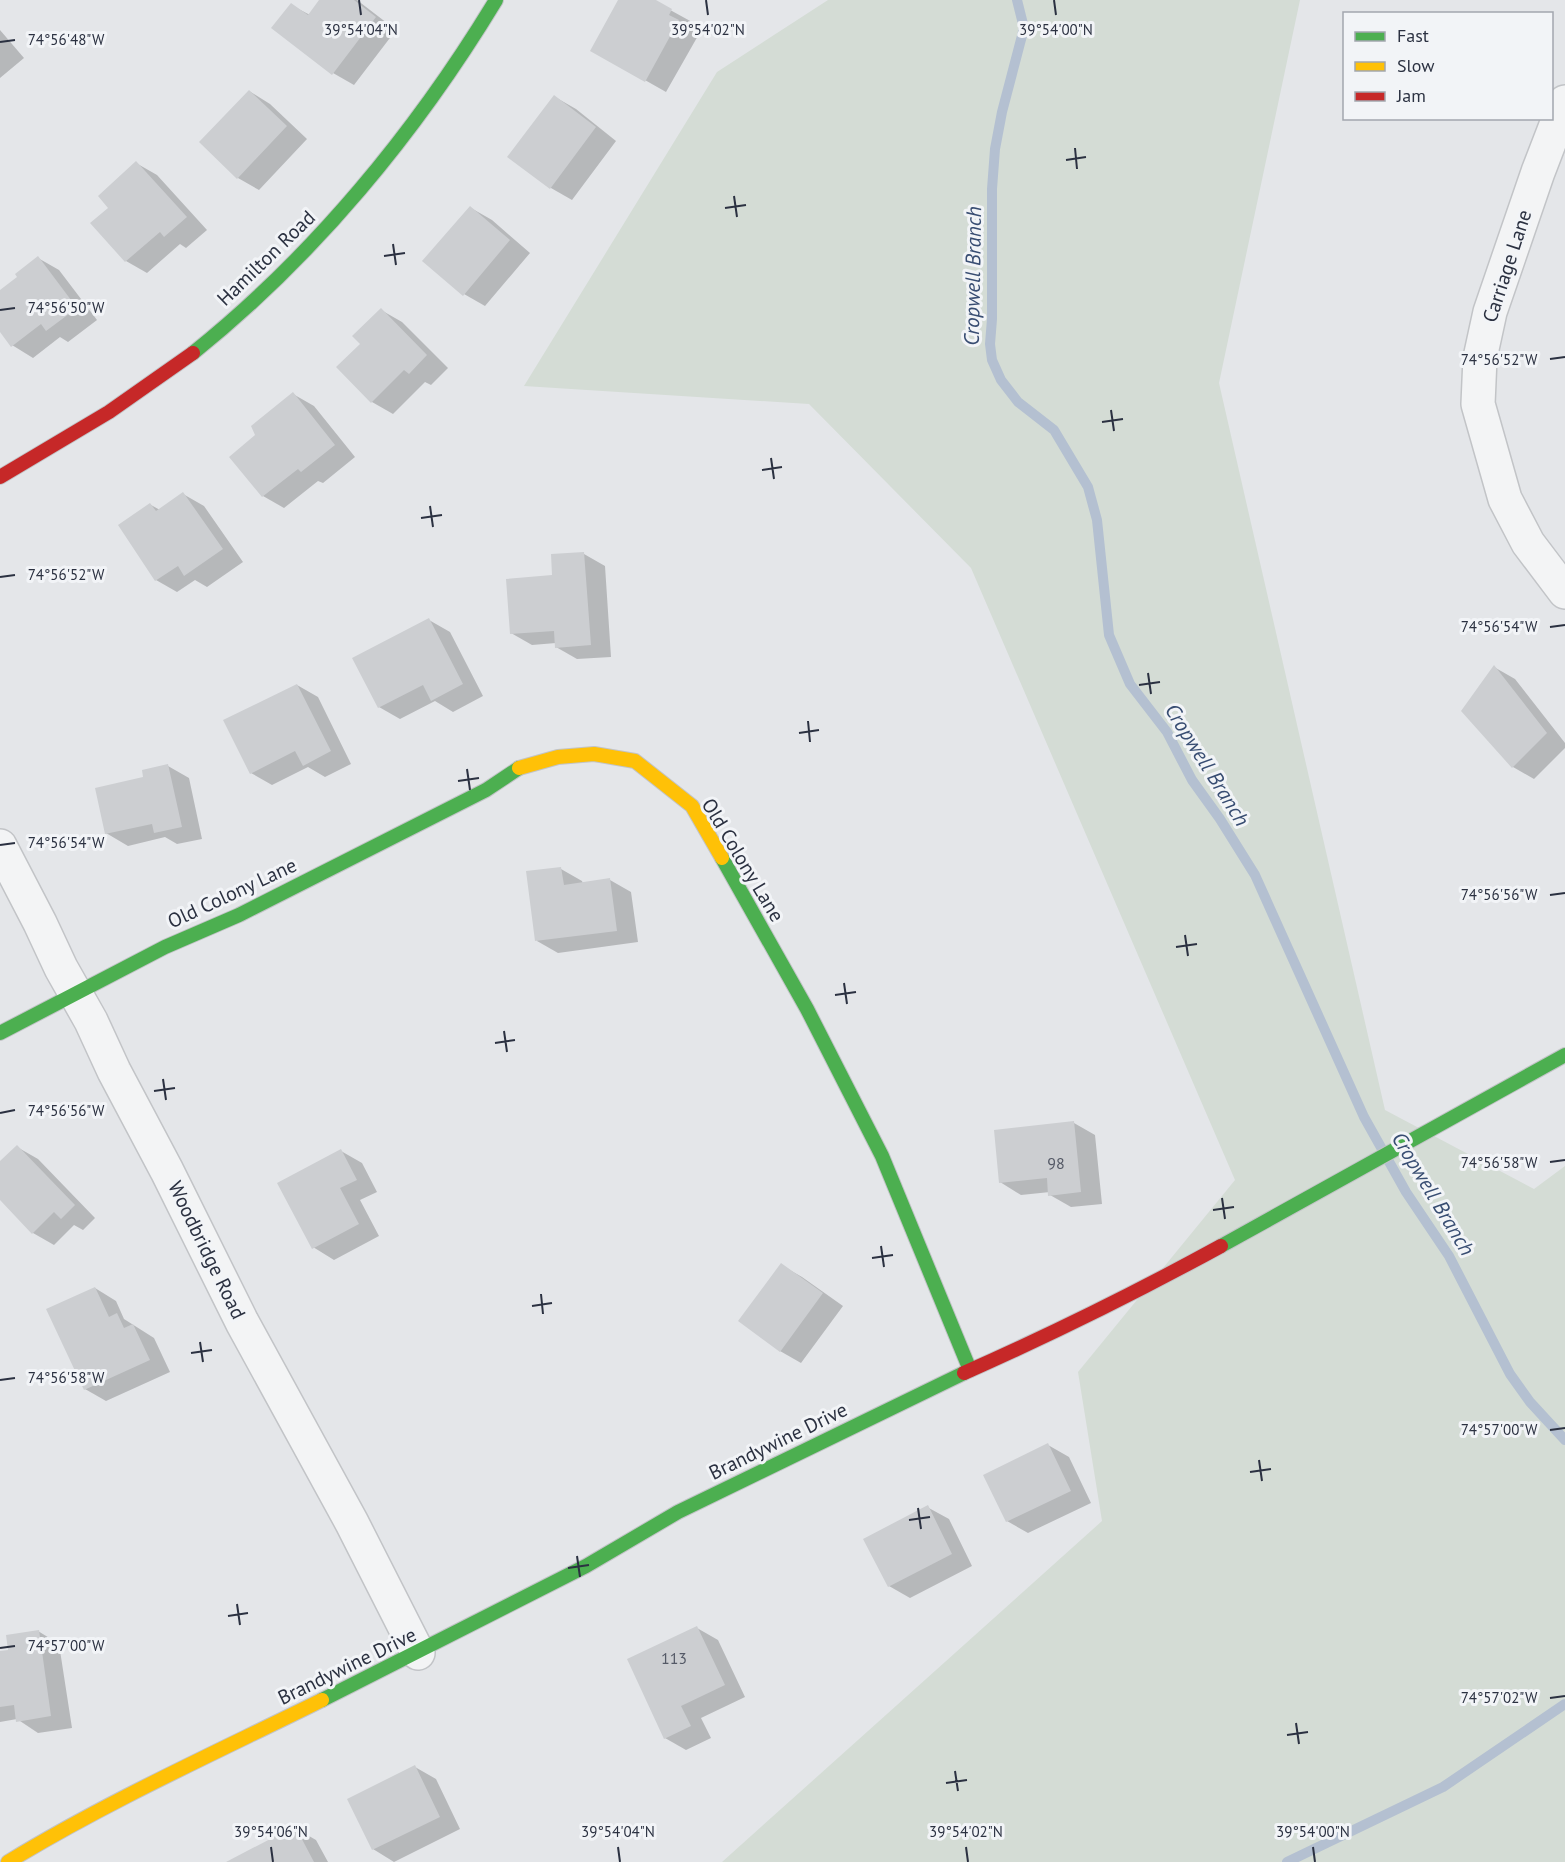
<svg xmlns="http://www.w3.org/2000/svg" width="1565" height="1862" font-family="'PT Sans',sans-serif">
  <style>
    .green { fill: #d4dcd5 }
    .shadow { fill: #0003 }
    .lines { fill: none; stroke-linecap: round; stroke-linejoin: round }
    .stream { stroke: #b4c0d1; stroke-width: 10 }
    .building { fill: #ccced1 }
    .street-casing { stroke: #c2c4c7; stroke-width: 36 }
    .fast-casing { stroke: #c2c4c7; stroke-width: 16 }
    .slow-casing { stroke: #c2c4c7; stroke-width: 16 }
    .jam-casing { stroke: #c2c4c7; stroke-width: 16 }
    .street { stroke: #f3f4f5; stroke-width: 33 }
    .fast { stroke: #4caf50; stroke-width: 14 }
    .slow { stroke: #ffc107; stroke-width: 14 }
    .jam { stroke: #c62828; stroke-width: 14 }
    .ticks { fill: none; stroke: #2b3141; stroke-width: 2 }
    .labels { text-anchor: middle; stroke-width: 6; stroke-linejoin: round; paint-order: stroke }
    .number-label { font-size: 16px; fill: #545966 }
    .street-label { font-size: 20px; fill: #2b3141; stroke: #f2f4f7 }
    .water-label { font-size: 21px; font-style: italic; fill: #384d72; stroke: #f2f4f7 }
    .ticks-label { font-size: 15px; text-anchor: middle; fill: #2b3141; stroke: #f2f4f7; stroke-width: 6; stroke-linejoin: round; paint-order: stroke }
  </style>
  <rect width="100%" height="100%" fill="#e4e6e9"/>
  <path class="green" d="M 828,0 L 1300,0 L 1219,383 L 1385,1110 L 1534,1189 L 1565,1166 L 1565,1862 L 722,1862 L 1102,1521 L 1078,1372 L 1235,1180 L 971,568 L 809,404 L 524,386 L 717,72 Z"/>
  <path class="shadow" d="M 321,0 L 357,0 L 396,30 L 354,85 L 333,73 L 291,5 L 310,15 Z
    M 620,0 L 652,0 L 692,22 L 689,28 L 699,34 L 666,92 L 592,50 Z
    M 0,30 L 24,58 L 0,78 Z
    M 249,91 L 270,104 L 307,139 L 259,190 L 238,178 Z
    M 555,97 L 576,109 L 616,141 L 572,200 L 551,188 L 509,157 Z
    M 136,163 L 157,175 L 207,230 L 186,248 L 180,244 L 147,273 L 126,261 L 110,208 Z
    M 471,208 L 492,220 L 530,253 L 485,306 L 464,294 Z
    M 38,258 L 59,270 L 97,320 L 68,342 L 60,337 L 33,358 L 12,345 L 0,330 L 0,292 L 19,278 Z
    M 381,310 L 402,322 L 448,368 L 431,385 L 425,382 L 393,414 L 372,402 L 362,344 Z
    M 293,394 L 314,406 L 355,457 L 323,483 L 318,481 L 284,508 L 263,496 L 257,436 Z
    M 183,494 L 204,506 L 243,562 L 207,587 L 195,580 L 177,592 L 156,580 L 151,505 L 160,510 Z
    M 584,554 L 605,566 L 611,657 L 577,659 L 556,647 L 556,643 L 532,645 L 511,633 L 553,577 Z
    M 429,620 L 450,632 L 483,696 L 453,712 L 435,701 L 400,719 L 379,707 Z
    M 1494,667 L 1515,679 L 1565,743 L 1565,748 L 1534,779 L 1513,767 Z
    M 297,685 L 318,697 L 351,764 L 325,777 L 308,767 L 272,785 L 251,773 Z
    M 168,766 L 189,778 L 202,839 L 177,844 L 165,837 L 128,846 L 106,833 L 145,778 Z
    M 561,869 L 582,881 L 583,884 L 610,880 L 631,892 L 638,942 L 558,953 L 537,941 Z
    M 1074,1123 L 1095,1135 L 1102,1204 L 1071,1207 L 1050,1195 L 1050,1192 L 1021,1195 L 1000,1182 Z
    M 17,1147 L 38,1159 L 95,1218 L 83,1230 L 74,1225 L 54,1245 L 33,1233 L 0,1198 L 0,1163 Z
    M 341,1151 L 362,1163 L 377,1192 L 360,1200 L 379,1236 L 334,1260 L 313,1247 Z
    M 781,1265 L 802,1277 L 843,1306 L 801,1363 L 780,1351 Z
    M 95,1288 L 116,1301 L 124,1319 L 154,1338 L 170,1372 L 106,1401 L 85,1389 Z
    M 1048,1445 L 1069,1457 L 1091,1503 L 1028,1533 L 1007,1521 Z
    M 927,1507 L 949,1519 L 972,1566 L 910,1598 L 889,1586 Z
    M 697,1628 L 718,1640 L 745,1697 L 701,1718 L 711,1738 L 686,1750 L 665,1738 Z
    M 38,1631 L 59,1644 L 72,1728 L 38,1733 L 17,1719 L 0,1722 L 0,1653 L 9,1651 Z
    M 415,1767 L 436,1779 L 460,1829 L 394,1862 L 373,1849 Z
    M 295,1828 L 316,1840 L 328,1862 L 230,1862 Z"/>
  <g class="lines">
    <path class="stream" d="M 1017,0 L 1024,28 L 1002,112 L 995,149 L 992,189 L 992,319 L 990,344 L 992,360 L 1001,380 L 1018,402 L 1054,430 L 1088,487 L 1097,520 L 1109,635 L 1130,684 L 1167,732 L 1192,780 L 1220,819 L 1255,875 L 1364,1117 L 1406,1192 L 1449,1256 L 1510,1374 L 1530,1402 L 1565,1440
      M 1287,1862 L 1443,1787 L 1565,1704"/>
  </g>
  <path class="building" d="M 319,0 L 354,0 L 376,17 L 332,75 L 271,28 L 291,3 L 308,15 Z
    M 618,0 L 656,0 L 672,9 L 669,15 L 679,20 L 645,82 L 590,51 Z
    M 249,90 L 287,126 L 237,179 L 199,142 Z
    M 554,95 L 596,127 L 550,189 L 507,157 Z
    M 136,161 L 187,217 L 164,237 L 160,232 L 125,262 L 90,223 L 108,208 L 98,196 Z
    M 470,206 L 510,240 L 463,296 L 422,261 Z
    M 38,256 L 77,308 L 46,331 L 41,324 L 11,347 L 0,332 L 0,290 L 17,277 L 15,274 Z
    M 381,308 L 427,355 L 409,374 L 404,370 L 371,403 L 336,367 L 360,344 L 352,336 Z
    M 293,392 L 335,445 L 301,472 L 298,469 L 262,497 L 229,457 L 255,435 L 251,426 Z
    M 183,492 L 223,549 L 184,576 L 178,566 L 155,581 L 118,525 L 150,503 L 156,511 Z
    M 584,552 L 591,645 L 555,648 L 554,631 L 510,634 L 506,579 L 552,575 L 551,554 Z
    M 429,618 L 463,684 L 431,701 L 423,685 L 378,708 L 352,658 Z
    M 1494,665 L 1547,733 L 1512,768 L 1461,711 Z
    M 297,684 L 331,751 L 303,766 L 295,751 L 250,774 L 223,720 Z
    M 168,764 L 182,827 L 154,833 L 152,824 L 105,834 L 95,788 L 143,777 L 142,770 Z
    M 561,867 L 564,885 L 610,878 L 617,931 L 535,941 L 526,871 Z
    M 1074,1121 L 1081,1192 L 1048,1196 L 1047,1178 L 999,1183 L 994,1130 Z
    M 17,1145 L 75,1205 L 61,1219 L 54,1212 L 32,1234 L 0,1200 L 0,1161 Z
    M 341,1149 L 357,1180 L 340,1188 L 359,1224 L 312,1249 L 277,1183 Z
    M 781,1263 L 823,1293 L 780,1352 L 738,1321 Z
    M 95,1287 L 109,1317 L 117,1313 L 124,1328 L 133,1324 L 150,1360 L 84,1390 L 46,1309 Z
    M 1048,1443 L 1071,1491 L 1006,1522 L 983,1475 Z
    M 928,1505 L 952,1554 L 888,1587 L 863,1539 Z
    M 697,1626 L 725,1685 L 681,1706 L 691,1726 L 664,1739 L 627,1659 Z
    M 39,1630 L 51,1716 L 16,1722 L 14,1705 L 0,1707 L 0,1651 L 8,1650 L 6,1635 Z
    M 415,1765 L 440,1817 L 372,1850 L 347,1799 Z
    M 295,1826 L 314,1862 L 226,1862 Z"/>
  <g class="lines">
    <g class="street-casing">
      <path id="street" d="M 1565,102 L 1538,172 L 1490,312 L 1480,358 L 1478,404 L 1505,499 L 1528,543 L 1565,592
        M 0,846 L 40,923 L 61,968 L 91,1021 L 114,1071 L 167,1171 L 242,1322 L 352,1523 L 418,1653"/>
    </g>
    <g class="fast-casing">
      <path id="fast" d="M 193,353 C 314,256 416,132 496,0
        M 722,858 L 807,1009 L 882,1156 L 970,1370
        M 0,1033 L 165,947 L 239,915 L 486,790 L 519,768
        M 1221,1246 L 1565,1055
        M 322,1700 L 586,1566 L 678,1512 L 964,1373"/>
    </g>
    <g class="slow-casing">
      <path id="slow" d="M 519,768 L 558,757 L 594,754 L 635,761 L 692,806 L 722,858
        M 8,1862 C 108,1801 217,1752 322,1700"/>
    </g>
    <g class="jam-casing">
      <path id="jam" d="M 0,477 L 109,412 L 193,353
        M 964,1373 C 1052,1334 1137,1292 1221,1246"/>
    </g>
    <use href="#street" class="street"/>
    <use href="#fast" class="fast"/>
    <use href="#slow" class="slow"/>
    <use href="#jam" class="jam"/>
  </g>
  <path class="ticks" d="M 359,0 L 361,15M 706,0 L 708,15M 1054,0 L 1056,15M 0,42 L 15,40M 1075,148 L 1077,169M 1066,160 L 1086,157M 734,196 L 737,217M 725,208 L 746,205M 393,244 L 396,265M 384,256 L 405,253M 0,310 L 15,308M 1550,359 L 1565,357M 1111,410 L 1114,431M 1102,422 L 1123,419M 771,458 L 774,479M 762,470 L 782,467M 430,506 L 433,527M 421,518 L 442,515M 0,577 L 15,575M 1550,627 L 1565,625M 1148,673 L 1151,694M 1139,685 L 1160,682M 808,721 L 810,742M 799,733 L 819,730M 467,769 L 470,790M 458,781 L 479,778M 0,845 L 15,843M 1550,895 L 1565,893M 1185,935 L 1188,956M 1176,947 L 1197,944M 844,983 L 847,1004M 835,995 L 856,992M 504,1031 L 507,1052M 495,1043 L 515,1040M 163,1079 L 166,1100M 154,1091 L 175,1088M 0,1113 L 15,1110M 1550,1162 L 1565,1160M 1222,1198 L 1225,1219M 1213,1210 L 1234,1207M 881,1246 L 884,1267M 872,1258 L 893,1255M 541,1294 L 543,1314M 532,1306 L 552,1303M 200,1342 L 203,1362M 191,1353 L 212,1350M 0,1380 L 15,1378M 1550,1430 L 1565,1428M 1259,1460 L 1262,1481M 1250,1472 L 1271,1469M 918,1508 L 921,1529M 909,1520 L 930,1517M 577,1556 L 580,1577M 568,1568 L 589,1565M 237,1604 L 240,1625M 228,1616 L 248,1613M 0,1648 L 15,1646M 1550,1698 L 1565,1696M 1296,1723 L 1299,1744M 1287,1735 L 1308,1732M 955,1771 L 958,1791M 946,1783 L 967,1780M 271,1847 L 273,1862M 618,1847 L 620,1862M 966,1847 L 968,1862M 1313,1847 L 1315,1862"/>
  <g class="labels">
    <g class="number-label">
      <text x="1056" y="1169">98</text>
      <text x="674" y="1664">113</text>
    </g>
    <g class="street-label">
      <text transform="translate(266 258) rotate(-44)" y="7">Hamilton Road</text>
      <text transform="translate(1507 266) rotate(-72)" y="7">Carriage Lane</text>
      <text transform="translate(743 860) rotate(59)" y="7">Old Colony Lane</text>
      <text transform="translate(232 893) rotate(-25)" y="7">Old Colony Lane</text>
      <text transform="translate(207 1250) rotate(64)" y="7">Woodbridge Road</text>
      <text transform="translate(778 1441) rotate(-26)" y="7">Brandywine Drive</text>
      <text transform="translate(347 1666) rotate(-26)" y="7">Brandywine Drive</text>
    </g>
    <g class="water-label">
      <text transform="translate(973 276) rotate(-89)" y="7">Cropwell Branch</text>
      <text transform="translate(1207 765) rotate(58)" y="7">Cropwell Branch</text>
      <text transform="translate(1433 1194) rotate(59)" y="7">Cropwell Branch</text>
    </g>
  </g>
  <g class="ticks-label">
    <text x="361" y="35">39°54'04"N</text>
    <text x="708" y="35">39°54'02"N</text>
    <text x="1056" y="35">39°54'00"N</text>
    <text x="66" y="45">74°56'48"W</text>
    <text x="66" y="313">74°56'50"W</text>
    <text x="1499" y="365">74°56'52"W</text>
    <text x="66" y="580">74°56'52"W</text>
    <text x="1499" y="632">74°56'54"W</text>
    <text x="66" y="848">74°56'54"W</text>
    <text x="1499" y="900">74°56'56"W</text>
    <text x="66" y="1116">74°56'56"W</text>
    <text x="1499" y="1168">74°56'58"W</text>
    <text x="66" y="1383">74°56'58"W</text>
    <text x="1499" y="1435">74°57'00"W</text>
    <text x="66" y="1651">74°57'00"W</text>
    <text x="1499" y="1703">74°57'02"W</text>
    <text x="271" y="1837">39°54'06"N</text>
    <text x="618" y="1837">39°54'04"N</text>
    <text x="966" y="1837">39°54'02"N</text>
    <text x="1313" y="1837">39°54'00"N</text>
  </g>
  <rect x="1343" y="12" width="210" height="108" fill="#f2f4f7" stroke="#a2a6ae" stroke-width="1.5"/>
  <rect x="1355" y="32" width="30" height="9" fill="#4caf50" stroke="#a2a6ae" stroke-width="1.5"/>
  <text x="1397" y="42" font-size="18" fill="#2b3141">Fast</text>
  <rect x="1355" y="62" width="30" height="9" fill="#ffc107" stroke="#a2a6ae" stroke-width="1.5"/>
  <text x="1397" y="72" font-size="18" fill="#2b3141">Slow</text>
  <rect x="1355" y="92" width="30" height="9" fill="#c62828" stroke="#a2a6ae" stroke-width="1.5"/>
  <text x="1397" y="102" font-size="18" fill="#2b3141">Jam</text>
</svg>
